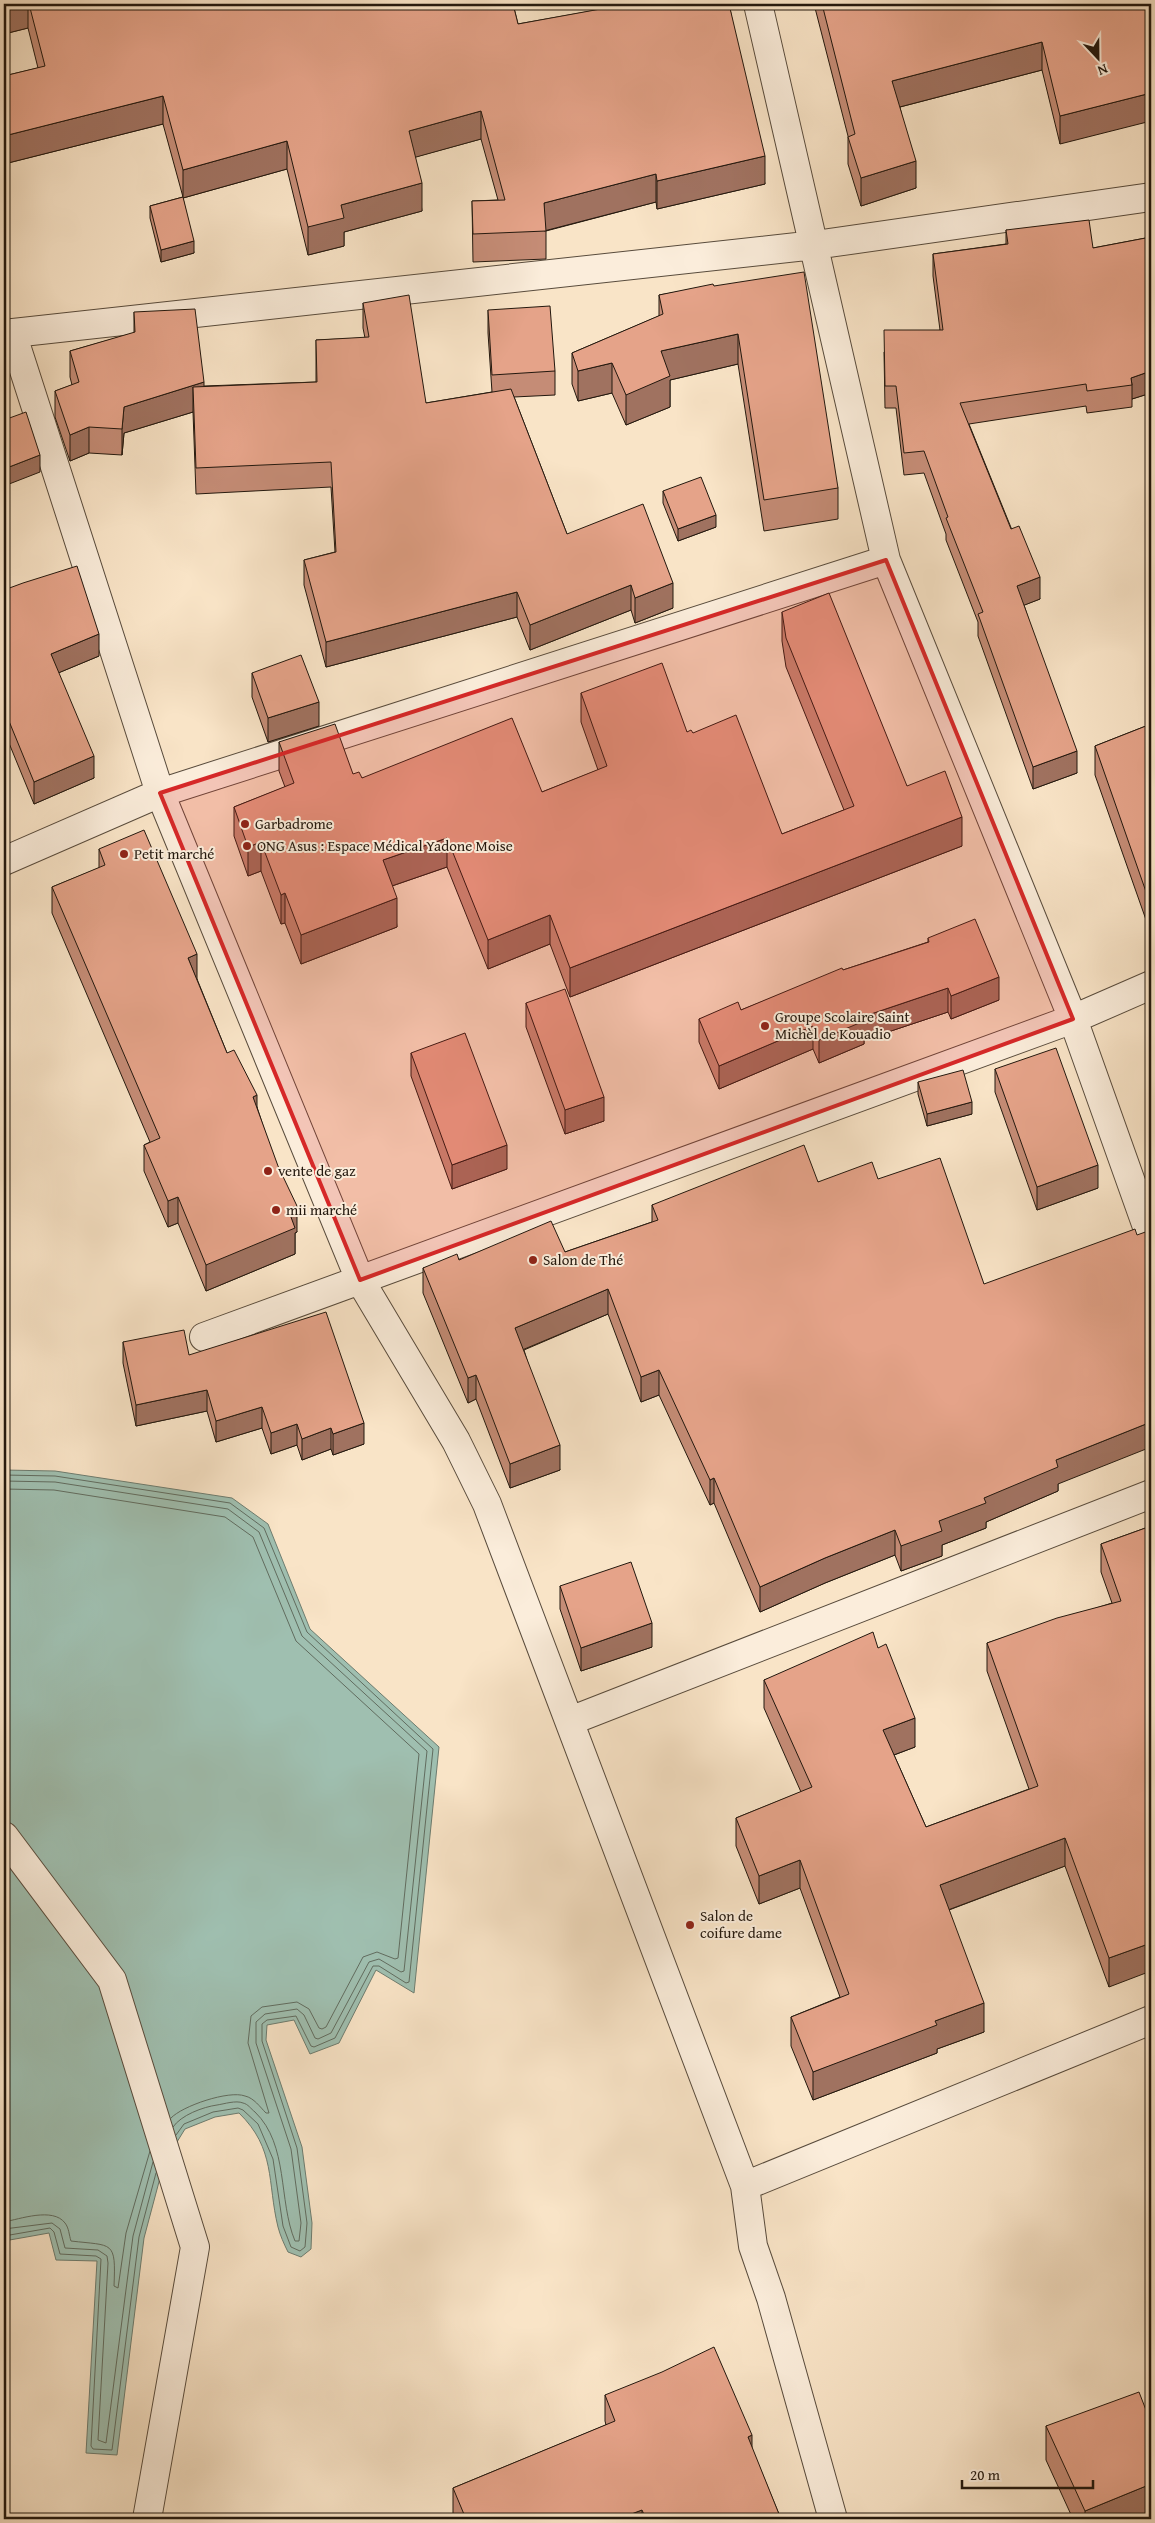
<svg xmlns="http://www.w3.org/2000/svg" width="1155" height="2523" font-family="'Gentium Book Plus',serif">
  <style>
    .water { fill: #9fbfb0; stroke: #6d7c6f }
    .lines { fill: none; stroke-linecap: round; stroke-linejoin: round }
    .shore { stroke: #616c5f; stroke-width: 1 }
    .minor-casing { stroke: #584b3c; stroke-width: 30 }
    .minor { stroke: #fbeddb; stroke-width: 28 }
    .wall { fill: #c58c76; stroke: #23180e }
    .shaded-wall { fill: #a07260; stroke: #23180e }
    .building { fill: #e5a389; stroke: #23180e }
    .marked { fill: #d62828; fill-opacity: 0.2; stroke: #d62828; stroke-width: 4; stroke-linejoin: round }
    .poi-dot { fill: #8f2418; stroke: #fbeddb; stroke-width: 2 }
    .labels { text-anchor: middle; stroke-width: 4; stroke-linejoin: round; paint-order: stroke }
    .poi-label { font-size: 15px; fill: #23180e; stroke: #fbeddb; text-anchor: start }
  </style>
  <rect width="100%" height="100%" fill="#f9e4c7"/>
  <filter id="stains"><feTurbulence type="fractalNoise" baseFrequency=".004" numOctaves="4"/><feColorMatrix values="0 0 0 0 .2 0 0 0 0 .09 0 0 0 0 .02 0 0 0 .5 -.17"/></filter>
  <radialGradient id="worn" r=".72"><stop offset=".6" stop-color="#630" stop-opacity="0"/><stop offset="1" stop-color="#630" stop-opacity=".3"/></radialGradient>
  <path class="water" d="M 4,1470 L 55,1471 L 232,1498 L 268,1524 L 310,1629 L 439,1747 L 414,1993 L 376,1970 L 339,2043 L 310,2054 L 294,2020 L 267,2025 L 266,2040 L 302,2147 L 312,2223 L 311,2249 L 301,2257 L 288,2252 C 284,2244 280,2235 278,2227 C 267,2182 276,2149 239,2113 L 215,2117 L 185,2129 L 164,2163 L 144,2238 L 117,2455 L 86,2453 L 97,2261 L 56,2260 L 49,2233 L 4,2241 Z"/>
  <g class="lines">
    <path class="shore" d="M 4,1475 L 55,1476 L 230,1503 L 264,1528 L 307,1632 L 433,1749 L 409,1982 L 406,1983 L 379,1966 L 373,1966 L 335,2038 L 314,2047 L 311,2046 L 296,2016 L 267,2020 L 262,2024 L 262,2041 L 297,2148 L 307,2223 L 305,2247 L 300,2251 L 291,2247 L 283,2226 L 273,2159 L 258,2124 L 243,2110 L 238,2108 L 213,2112 L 184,2124 L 176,2135
      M 4,1481 L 55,1482 L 228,1509 L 259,1532 L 302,1636 L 427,1751 L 404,1971 L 401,1972 L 379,1959 L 369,1962 L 331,2033 L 318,2039 L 315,2038 L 304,2015 L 297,2009 L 265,2014 L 256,2022 L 256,2043 L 291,2149 L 301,2223 L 299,2241 L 295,2241 C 278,2200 289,2145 255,2112 C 251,2109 248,2104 243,2103 C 236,2100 224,2104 217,2105 C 203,2107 181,2115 173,2127
      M 4,1489 L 54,1490 L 225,1517 L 253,1537 L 296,1641 L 419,1754 L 398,1958 L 395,1959 L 377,1952 L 363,1957 L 326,2027 L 322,2029 L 319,2028 L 309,2009 L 297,2002 L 262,2007 L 251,2016 L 248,2043 L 269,2113 L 266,2113 C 260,2107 254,2098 245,2096 C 229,2090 182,2106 171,2118
      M 4,2222 C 20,2219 53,2207 65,2223 C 69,2228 69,2235 71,2241 C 113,2246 116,2240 114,2286 L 118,2288 L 126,2233 L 150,2151
      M 4,2229 L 52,2223 L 60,2229 L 65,2248 L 98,2250 L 107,2256 L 108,2263 L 98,2440 L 106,2443 L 133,2236 L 153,2162
      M 4,2236 L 50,2228 L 54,2232 L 60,2254 L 96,2256 L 101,2259 L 91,2446 L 93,2449 L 112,2450 L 139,2237 L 156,2173"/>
    <g class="minor-casing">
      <path id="minor" d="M 758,4 L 886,560 L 1073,1019 L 1151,1238
        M 12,333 L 160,793 L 360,1280 L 456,1441 L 487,1504 L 745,2186 L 753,2246 L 771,2298 L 833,2519
        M 4,334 L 815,245 L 1151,197
        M 4,861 L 160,793 L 886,560
        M 204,1337 L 1073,1019 L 1151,985
        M 570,1721 L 1151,1494
        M 4,1836 L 112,1980 L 195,2247 L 147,2519
        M 745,2186 L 1151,2020"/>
    </g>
    <use href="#minor" class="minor"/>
  </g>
  <path class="wall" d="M 4,4 L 513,4 L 518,24 L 614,7 L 614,4 L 729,4 L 765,184 L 657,209 L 656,202 L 546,231 L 546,259 L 473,262 L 472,201 L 498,200 L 481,139 L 415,157 L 422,211 L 344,232 L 344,246 L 308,255 L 287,169 L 183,198 L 194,253 L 161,262 L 150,218 L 150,206 L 183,197 L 163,124 L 4,164 L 4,76 L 38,68 L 28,28 L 4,34 Z
    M 814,4 L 888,4 L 889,7 L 1151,4 L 1060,144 L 1042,70 L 900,107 L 916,188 L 861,206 L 848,164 L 848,136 Z
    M 1006,230 L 1093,248 L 1151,237 L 1151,393 L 1132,399 L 1132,407 L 1087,413 L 1086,406 L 969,424 L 1040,599 L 1024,605 L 1077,773 L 1033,789 L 978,636 L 978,622 L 946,540 L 946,534 L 924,473 L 904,475 L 896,408 L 885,408 L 884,352 L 940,330 L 933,276 L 933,254 L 1006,244 Z
    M 714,286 L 838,488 L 838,519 L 764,531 L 738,364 L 670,380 L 670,407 L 626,425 L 612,393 L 578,401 L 572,384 L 572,353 L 659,316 L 659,295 Z
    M 363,303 L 426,403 L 492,392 L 488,333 L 488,310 L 555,371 L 555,395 L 514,397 L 567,534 L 673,608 L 635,623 L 631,610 L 530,650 L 517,617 L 326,667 L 304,585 L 304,560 L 335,552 L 331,487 L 196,494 L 193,412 L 124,433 L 122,455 L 89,453 L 70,461 L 55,417 L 55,391 L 72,385 L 70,377 L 70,351 L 134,333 L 134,312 L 204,386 L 316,382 L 316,340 L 365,338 L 363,328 Z
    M 663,491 L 716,527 L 678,541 L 663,503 Z
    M 4,590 L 99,656 L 58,673 L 94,778 L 34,804 L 4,731 Z
    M 782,612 L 907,786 L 962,846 L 570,997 L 550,944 L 488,969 L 447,867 L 392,886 L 397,927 L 301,964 L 285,923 L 281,924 L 261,871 L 248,876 L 234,836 L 234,807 L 285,787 L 279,771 L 279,742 L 362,778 L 542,792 L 598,770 L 581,722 L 581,693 L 687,732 L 693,733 L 782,834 L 844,810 L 786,667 L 782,641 Z
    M 252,673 L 319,726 L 268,742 L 252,697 Z
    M 1151,683 L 1151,934 L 1095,775 L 1095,746 L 1151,724 L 1146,714 L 1146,686 Z
    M 99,849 L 197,979 L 227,1053 L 257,1107 L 297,1232 L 295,1233 L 295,1254 L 206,1291 L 178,1223 L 168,1227 L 144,1171 L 144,1145 L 150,1142 L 52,913 L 52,887 L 99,868 Z
    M 928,938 L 999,1000 L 951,1019 L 948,1012 L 864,1040 L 864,1044 L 819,1063 L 813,1049 L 719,1089 L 699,1042 L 699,1019 L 741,1010 L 843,970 L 928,942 Z
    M 526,1003 L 604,1121 L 565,1134 L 526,1027 Z
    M 411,1053 L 507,1169 L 452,1189 L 411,1076 Z
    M 995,1069 L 1098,1188 L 1037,1210 L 995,1092 Z
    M 918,1082 L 972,1114 L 927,1126 L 918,1094 Z
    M 878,1179 L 984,1284 L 1058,1484 L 1058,1491 L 986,1522 L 986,1528 L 942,1545 L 942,1556 L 901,1571 L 895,1555 L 825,1583 L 760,1612 L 714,1503 L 710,1505 L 659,1395 L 641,1402 L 608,1314 L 524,1350 L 560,1470 L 510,1488 L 476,1399 L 468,1403 L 423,1293 L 423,1268 L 459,1260 L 565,1252 L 652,1222 L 652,1205 L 818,1182 Z
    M 123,1342 L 189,1355 L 364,1444 L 333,1455 L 331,1449 L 302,1460 L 297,1445 L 271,1454 L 262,1428 L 216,1442 L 207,1411 L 136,1426 L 123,1363 Z
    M 1151,1526 L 1109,1987 L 1065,1866 L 949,1910 L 984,2032 L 937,2049 L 937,2053 L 813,2100 L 791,2046 L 791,2017 L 840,1997 L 800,1888 L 759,1904 L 736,1846 L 736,1818 L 801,1792 L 764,1708 L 764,1680 L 878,1648 L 915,1747 L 894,1755 L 926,1827 L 1029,1789 L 987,1671 L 987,1643 L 1112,1603 L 1101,1572 L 1101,1544 Z
    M 560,1586 L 652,1647 L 581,1671 L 560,1609 Z
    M 605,2395 L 752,2449 L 781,2519 L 455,2519 L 453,2514 L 453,2488 L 606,2425 L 605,2421 Z
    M 1151,2423 L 1151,2518 L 1147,2519 L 1073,2519 L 1046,2460 L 1046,2426 Z"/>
  <path class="shaded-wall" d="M 12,4 L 28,4 L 28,28 L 4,34 L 4,6 Z
    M 1042,42 L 1042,70 L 892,109 L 892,81 Z
    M 1151,93 L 1151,121 L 1060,144 L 1060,116 Z
    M 163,96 L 163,124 L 4,164 L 4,136 Z
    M 481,111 L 481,139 L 409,159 L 409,131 Z
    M 287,141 L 287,169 L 183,198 L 183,170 Z
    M 765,156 L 765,184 L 657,209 L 657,181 Z
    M 916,161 L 916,188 L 861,206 L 861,178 Z
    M 656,174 L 656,202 L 544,231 L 544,203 Z
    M 422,183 L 422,211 L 344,232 L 344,246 L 308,255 L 308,227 L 341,205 Z
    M 194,241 L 194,253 L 161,262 L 161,250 Z
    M 738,334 L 738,364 L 670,380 L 670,407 L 626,425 L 626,395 L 661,351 Z
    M 612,363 L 612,393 L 578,401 L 578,371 Z
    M 1151,371 L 1151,393 L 1132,399 L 1132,385 L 1131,378 Z
    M 204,382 L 204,408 L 193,387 L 193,412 L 124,433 L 122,455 L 122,429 L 124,407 Z
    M 89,427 L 89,453 L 70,461 L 70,435 Z
    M 40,455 L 40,472 L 4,486 L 4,469 Z
    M 716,515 L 716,527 L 678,541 L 678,529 Z
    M 1040,577 L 1040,599 L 1017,608 L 1017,586 Z
    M 673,583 L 673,608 L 635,623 L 635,598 Z
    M 631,585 L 631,610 L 530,650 L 530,625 Z
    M 517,592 L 517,617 L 326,667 L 326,642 Z
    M 99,634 L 99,656 L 51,676 L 51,654 Z
    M 319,702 L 319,726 L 268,742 L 268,718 Z
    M 1077,751 L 1077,773 L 1033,789 L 1033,767 Z
    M 94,756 L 94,778 L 34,804 L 34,782 Z
    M 962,817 L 962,846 L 570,997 L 570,968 Z
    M 447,838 L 447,867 L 383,889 L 383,860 Z
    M 261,842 L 261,871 L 248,876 L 248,847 Z
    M 285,893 L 285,923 L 281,924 L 281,895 Z
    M 397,898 L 397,927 L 301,964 L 301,935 Z
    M 550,915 L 550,944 L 488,969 L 488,940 Z
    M 197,954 L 197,981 L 188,958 Z
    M 999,977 L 999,1000 L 951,1019 L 951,996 Z
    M 948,988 L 948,1012 L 864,1040 L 864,1044 L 819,1063 L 819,1040 L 862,1017 Z
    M 813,1026 L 813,1049 L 719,1089 L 719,1066 Z
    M 257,1095 L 257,1121 L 253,1097 Z
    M 604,1097 L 604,1121 L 565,1134 L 565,1110 Z
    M 972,1102 L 972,1114 L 927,1126 L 927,1114 Z
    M 507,1145 L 507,1169 L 452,1189 L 452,1165 Z
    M 1098,1165 L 1098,1188 L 1037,1210 L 1037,1187 Z
    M 178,1197 L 178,1223 L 168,1227 L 168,1201 Z
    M 297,1206 L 297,1232 L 295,1233 L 295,1254 L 206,1291 L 206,1265 L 288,1209 Z
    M 608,1289 L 608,1314 L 515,1353 L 515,1328 Z
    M 1151,1315 L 1151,1340 L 1146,1317 Z
    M 659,1370 L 659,1395 L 641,1402 L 641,1377 Z
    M 476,1375 L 476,1399 L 468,1403 L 468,1378 Z
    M 207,1390 L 207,1411 L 136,1426 L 136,1405 Z
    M 262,1407 L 262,1428 L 216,1442 L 216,1421 Z
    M 1151,1422 L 1151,1447 L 1058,1484 L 1058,1491 L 986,1522 L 986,1528 L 942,1545 L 942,1556 L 901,1571 L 901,1546 L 939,1521 L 984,1498 L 1056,1460 Z
    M 364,1423 L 364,1444 L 333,1455 L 333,1434 Z
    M 297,1424 L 297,1445 L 271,1454 L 271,1433 Z
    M 331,1428 L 331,1449 L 302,1460 L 302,1439 Z
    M 560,1445 L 560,1470 L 510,1488 L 510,1464 Z
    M 714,1478 L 714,1503 L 710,1505 L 710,1480 Z
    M 895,1530 L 895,1555 L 825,1583 L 760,1612 L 760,1587 L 825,1558 Z
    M 652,1623 L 652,1647 L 581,1671 L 581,1648 Z
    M 915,1718 L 915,1747 L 883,1759 L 883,1730 Z
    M 1065,1838 L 1065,1866 L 940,1913 L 940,1885 Z
    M 800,1860 L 800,1888 L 759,1904 L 759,1876 Z
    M 1151,1943 L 1151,1971 L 1109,1987 L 1109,1958 Z
    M 984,2003 L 984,2032 L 937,2049 L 937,2053 L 813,2100 L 813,2072 L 935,2021 Z
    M 752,2435 L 752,2461 L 748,2437 Z
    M 1151,2484 L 1151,2518 L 1147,2519 L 1085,2519 L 1085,2511 Z
    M 642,2510 L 642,2519 L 618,2519 Z"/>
  <path class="building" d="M 4,4 L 12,4 L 4,6 Z
    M 29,4 L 513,4 L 518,24 L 617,6 L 616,4 L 729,4 L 765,156 L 657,181 L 656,174 L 544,203 L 546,231 L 473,234 L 472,201 L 505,200 L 481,111 L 409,131 L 422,183 L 341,205 L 344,218 L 308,227 L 287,141 L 183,170 L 163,96 L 4,136 L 4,76 L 45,66 Z
    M 822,4 L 888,4 L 889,7 L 903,4 L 1151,4 L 1151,93 L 1060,116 L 1042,42 L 892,81 L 916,161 L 861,178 L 848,137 L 855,134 Z
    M 183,197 L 194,241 L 161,250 L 150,206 Z
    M 1089,220 L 1093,248 L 1151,237 L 1151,371 L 1131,378 L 1132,385 L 1087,391 L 1086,384 L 960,403 L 1011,529 L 1019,526 L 1040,577 L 1017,586 L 1077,751 L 1033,767 L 978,614 L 983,612 L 946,518 L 948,517 L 924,451 L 904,453 L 896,386 L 885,386 L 884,330 L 943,330 L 933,254 L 1008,244 L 1006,230 Z
    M 804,272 L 838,488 L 764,500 L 738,334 L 661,351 L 670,376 L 626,395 L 612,363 L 578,371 L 572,353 L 663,314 L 659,295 L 713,284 L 714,286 Z
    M 409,295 L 426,403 L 511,389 L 567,534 L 643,504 L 673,583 L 635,598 L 631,585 L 530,625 L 517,592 L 326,642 L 304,560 L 336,552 L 331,462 L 196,468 L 193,387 L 317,382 L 316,340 L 369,337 L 363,303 Z
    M 550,306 L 555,371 L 492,375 L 488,310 Z
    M 195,309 L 204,382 L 124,407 L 122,429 L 89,427 L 70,435 L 55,391 L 79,382 L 70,351 L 135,332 L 134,312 Z
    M 26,412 L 40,455 L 4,469 L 4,420 Z
    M 701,477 L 716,515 L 678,529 L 663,491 Z
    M 77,566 L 99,634 L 51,654 L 94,756 L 34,782 L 4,709 L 4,590 L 23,583 Z
    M 829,593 L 907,786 L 945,771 L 962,817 L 570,968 L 550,915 L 488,940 L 447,838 L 383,860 L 397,898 L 301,935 L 285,893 L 281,895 L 261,842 L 248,847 L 234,807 L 294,783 L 279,742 L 335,724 L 353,774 L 359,772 L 362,778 L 512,718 L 542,792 L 607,766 L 581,693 L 662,663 L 687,732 L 691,730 L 693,733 L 736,715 L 782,834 L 854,806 L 786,638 L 782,612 Z
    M 301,655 L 319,702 L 268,718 L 252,673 Z
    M 1151,683 L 1151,696 L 1146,686 Z
    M 1151,724 L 1151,906 L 1095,746 Z
    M 144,830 L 197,954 L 188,958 L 227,1053 L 234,1050 L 257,1095 L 253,1097 L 278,1166 L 297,1206 L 288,1209 L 295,1228 L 206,1265 L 178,1197 L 168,1201 L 144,1145 L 160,1138 L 52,887 L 105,865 L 99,849 Z
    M 975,919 L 999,977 L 951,996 L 948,988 L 862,1017 L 864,1021 L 819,1040 L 813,1026 L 719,1066 L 699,1019 L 738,1002 L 741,1010 L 842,968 L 843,970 L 929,942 L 928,938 Z
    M 565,989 L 604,1097 L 565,1110 L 526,1003 Z
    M 465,1033 L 507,1145 L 452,1165 L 411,1053 Z
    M 1056,1048 L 1098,1165 L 1037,1187 L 995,1069 Z
    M 963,1070 L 972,1102 L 927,1114 L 918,1082 Z
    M 804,1145 L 818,1182 L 872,1162 L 878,1179 L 940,1158 L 984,1284 L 1135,1229 L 1137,1235 L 1151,1230 L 1151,1315 L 1146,1317 L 1151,1328 L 1151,1422 L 1056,1460 L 1058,1467 L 984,1498 L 986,1503 L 939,1521 L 942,1531 L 901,1546 L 895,1530 L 825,1558 L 760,1587 L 714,1478 L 710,1480 L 659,1370 L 641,1377 L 608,1289 L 515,1328 L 560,1445 L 510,1464 L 476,1375 L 468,1378 L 423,1268 L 457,1254 L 459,1260 L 551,1221 L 565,1252 L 658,1220 L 652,1205 Z
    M 326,1312 L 364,1423 L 333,1434 L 331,1428 L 302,1439 L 297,1424 L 271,1433 L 262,1407 L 216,1421 L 207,1390 L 136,1405 L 123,1342 L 184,1330 L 189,1355 Z
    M 1151,1526 L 1151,1943 L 1109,1958 L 1065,1838 L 940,1885 L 984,2003 L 935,2021 L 937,2025 L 813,2072 L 791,2017 L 849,1994 L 800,1860 L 759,1876 L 736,1818 L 812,1787 L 764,1680 L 873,1632 L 878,1648 L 886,1644 L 915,1718 L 883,1730 L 926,1827 L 1038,1786 L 987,1643 L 1057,1618 L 1121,1601 L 1101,1544 Z
    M 631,1562 L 652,1623 L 581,1648 L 560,1586 Z
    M 714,2347 L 752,2435 L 748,2437 L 781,2519 L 646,2519 L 642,2510 L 618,2519 L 466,2519 L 453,2488 L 615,2421 L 605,2395 L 662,2372 Z
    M 1139,2392 L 1151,2423 L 1151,2484 L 1085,2511 L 1046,2426 Z"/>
  <path class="marked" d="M 886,560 L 1073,1019 L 360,1280 L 160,793 Z"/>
  <g class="poi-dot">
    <circle cx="245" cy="824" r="5"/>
    <circle cx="247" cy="846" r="5"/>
    <circle cx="124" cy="854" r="5"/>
    <circle cx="765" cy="1026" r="5"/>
    <circle cx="268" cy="1171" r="5"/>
    <circle cx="276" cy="1210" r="5"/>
    <circle cx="533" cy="1260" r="5"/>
    <circle cx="690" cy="1925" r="5"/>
  </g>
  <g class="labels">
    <g class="poi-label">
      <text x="255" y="829">Garbadrome</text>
      <text x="257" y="851">ONG Asus : Espace Médical Yadone Moise</text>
      <text x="134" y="859">Petit marché</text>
      <text x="775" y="1022">Groupe Scolaire Saint<tspan x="775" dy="17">Michèl de Kouadio</tspan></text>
      <text x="278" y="1176">vente de gaz</text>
      <text x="286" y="1215">mii marché</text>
      <text x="543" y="1265">Salon de Thé</text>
      <text x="700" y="1921">Salon de<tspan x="700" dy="17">coifure dame</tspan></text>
    </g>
  </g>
  <rect width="1155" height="2523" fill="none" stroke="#f9e4c7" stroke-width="20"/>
  <rect x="5" y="5" width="1145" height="2513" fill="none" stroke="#23180e" stroke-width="2.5"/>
  <rect x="10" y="10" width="1135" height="2503" fill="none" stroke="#23180e"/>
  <g transform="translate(1098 58) rotate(158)" stroke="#fbeddb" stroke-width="4" paint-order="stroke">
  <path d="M0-4L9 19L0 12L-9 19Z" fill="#23180e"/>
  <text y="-8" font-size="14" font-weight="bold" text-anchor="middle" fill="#23180e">N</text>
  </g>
  <path d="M962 2480v8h131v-8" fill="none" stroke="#23180e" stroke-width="2.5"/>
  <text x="970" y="2480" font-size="15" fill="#23180e" stroke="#fbeddb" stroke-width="4" paint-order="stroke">20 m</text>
  <rect width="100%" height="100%" filter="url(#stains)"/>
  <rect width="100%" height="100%" fill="url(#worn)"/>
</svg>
